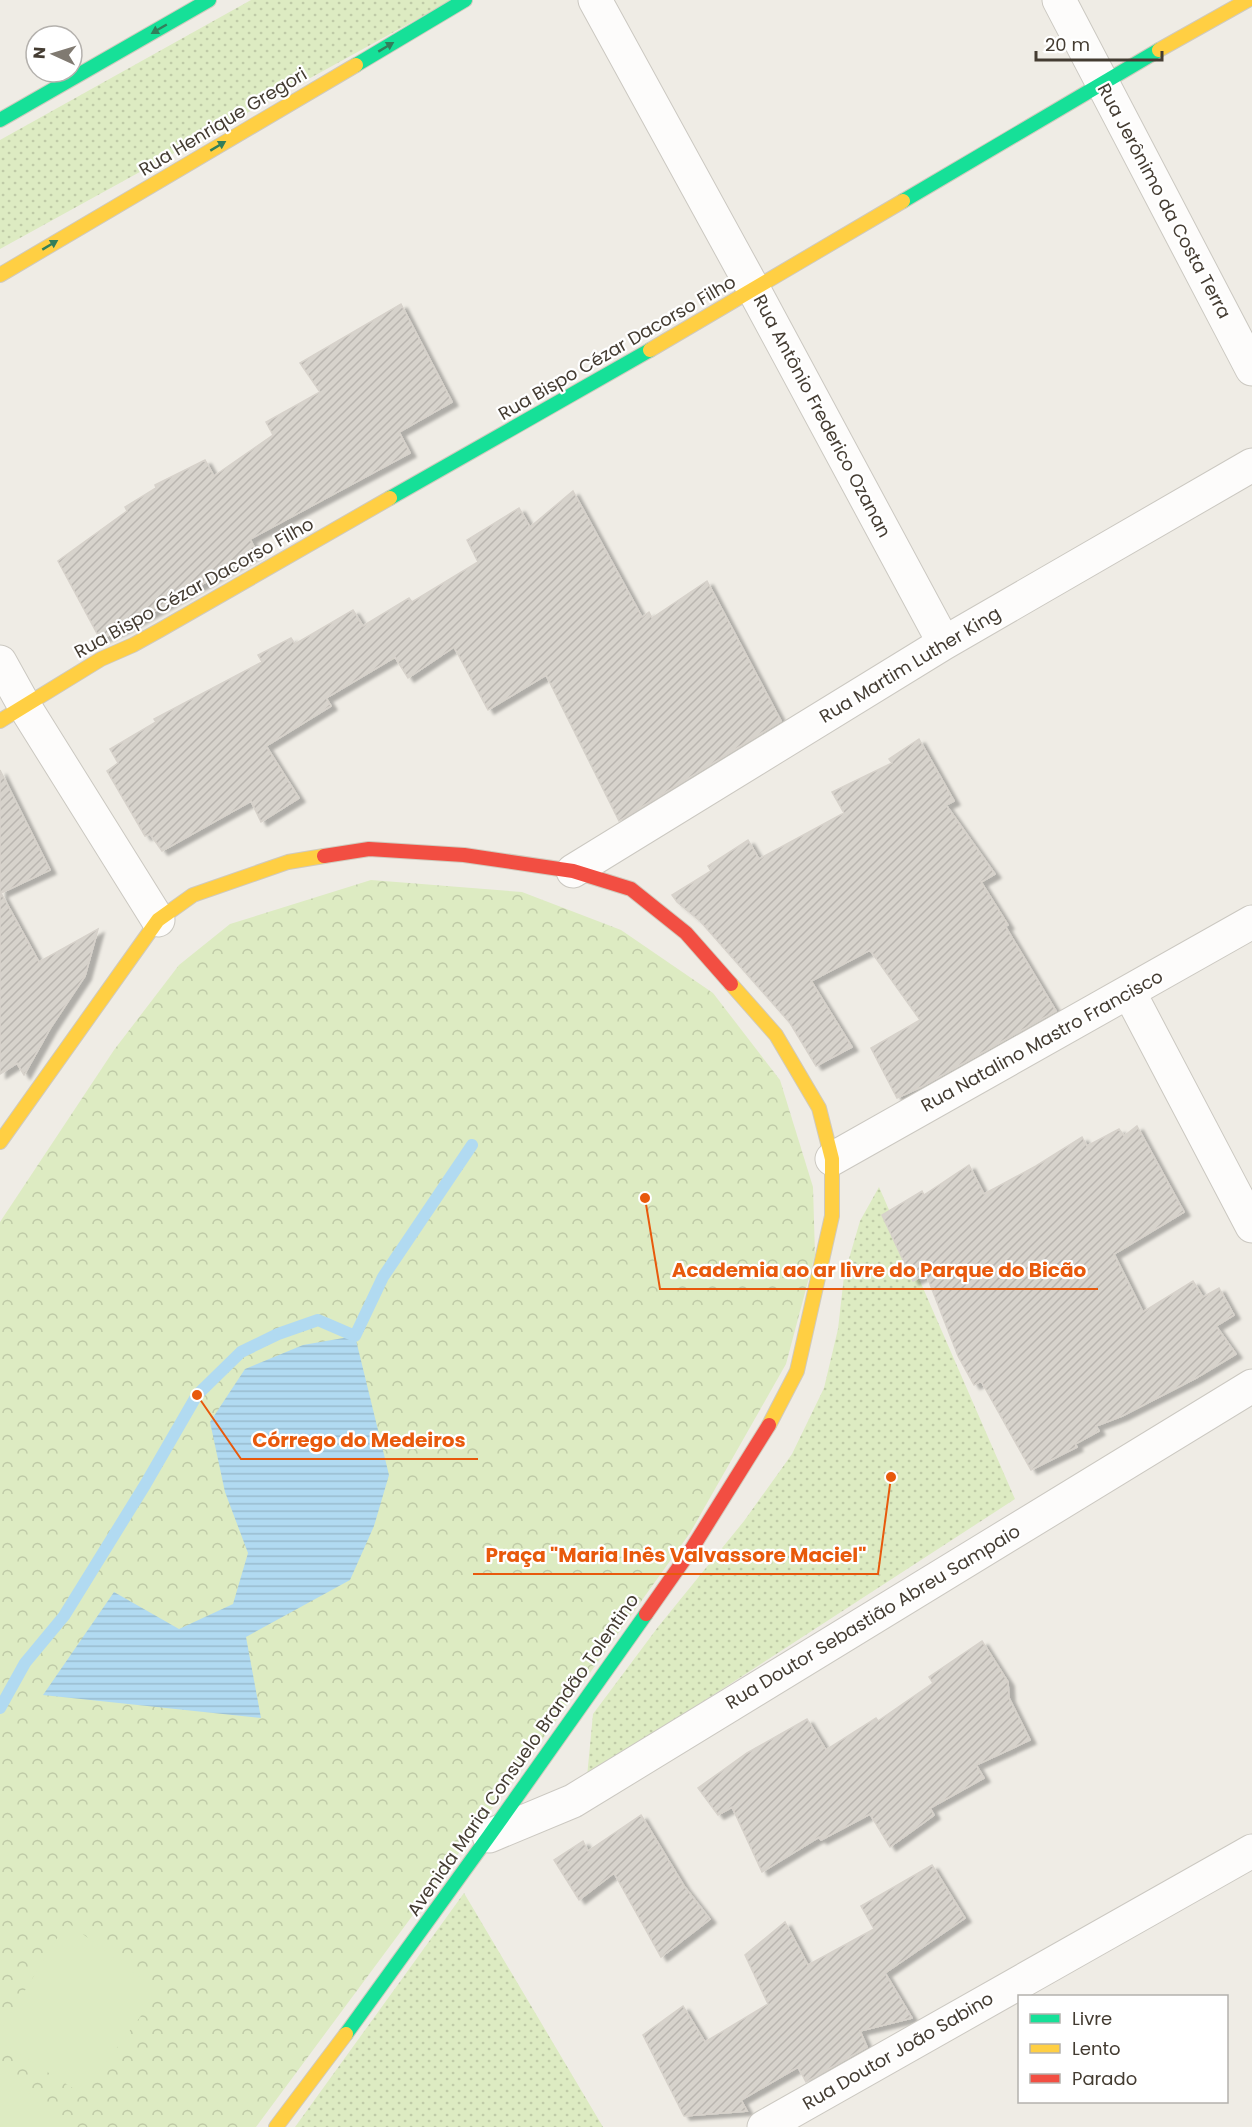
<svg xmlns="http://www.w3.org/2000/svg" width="1252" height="2127" font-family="Poppins,sans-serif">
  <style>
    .forest { fill: url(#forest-crowns) }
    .park { fill: url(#park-dots) }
    .pitch { fill: #ddebc2 }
    .water { fill: url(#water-rules) }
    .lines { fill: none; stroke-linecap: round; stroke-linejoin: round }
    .stream { stroke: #b1daf1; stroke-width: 12 }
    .building { fill: url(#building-hatch); stroke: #d7d2cb; stroke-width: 1.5; filter: url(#shadow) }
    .street-casing { stroke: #cbc8c1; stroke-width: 35 }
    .fast-casing { stroke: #d0cabd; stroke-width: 16 }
    .slow-casing { stroke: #d0cabd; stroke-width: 16 }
    .jam-casing { stroke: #d0cabd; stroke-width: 16 }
    .street { stroke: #fdfcfb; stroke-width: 33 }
    .fast { stroke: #16e098; stroke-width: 14 }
    .slow { stroke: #ffcf43; stroke-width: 14 }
    .jam { stroke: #f24e42; stroke-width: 14 }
    .oneway { fill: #327e5b }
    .labels { text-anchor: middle; stroke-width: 4.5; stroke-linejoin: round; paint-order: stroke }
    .street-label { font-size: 18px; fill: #443c32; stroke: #fff }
    .leader { fill: none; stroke: #e8590c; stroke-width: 2 }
    .callout-dot { fill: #e8590c; stroke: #fff; stroke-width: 2 }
    .callout-label { font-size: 20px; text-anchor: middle; font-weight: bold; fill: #e8590c; stroke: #fff; stroke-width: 4.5; stroke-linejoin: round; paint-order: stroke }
  </style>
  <defs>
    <pattern id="forest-crowns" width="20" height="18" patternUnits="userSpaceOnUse" patternTransform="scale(1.5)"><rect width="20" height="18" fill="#ddebc2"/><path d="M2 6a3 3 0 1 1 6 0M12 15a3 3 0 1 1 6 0" fill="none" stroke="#bfcaa7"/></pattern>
    <pattern id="park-dots" width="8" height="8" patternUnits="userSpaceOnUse" patternTransform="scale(1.5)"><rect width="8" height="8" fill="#ddebc2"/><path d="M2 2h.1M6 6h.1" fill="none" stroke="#bfcaa7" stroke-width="1.8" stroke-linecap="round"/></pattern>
    <pattern id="water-rules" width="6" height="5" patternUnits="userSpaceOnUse" patternTransform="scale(1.5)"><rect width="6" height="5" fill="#b1daf1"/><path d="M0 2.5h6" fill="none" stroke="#99bccf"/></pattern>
    <pattern id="building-hatch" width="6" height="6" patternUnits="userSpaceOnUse" patternTransform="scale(1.5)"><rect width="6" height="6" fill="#d7d3cc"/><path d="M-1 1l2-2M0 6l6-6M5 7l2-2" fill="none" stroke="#bab6b0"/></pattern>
    <filter id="shadow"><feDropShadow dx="6" dy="4" stdDeviation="1.5" flood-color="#0004"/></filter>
  </defs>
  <rect width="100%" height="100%" fill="#efece5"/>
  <path class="forest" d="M 371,880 L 522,892 L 621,930 L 713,993 L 780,1080 L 813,1187 L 815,1255 L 786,1364 L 690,1533 L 524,1765 L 256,2127 L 0,2127 L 0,1222 L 114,1050 L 179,965 L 230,924 Z"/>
  <path class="park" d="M 251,0 L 452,0 L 0,249 L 0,140 Z
    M 879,1187 L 1015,1499 L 587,1777 L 593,1714 L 658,1627 L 744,1521 L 792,1454 L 824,1388 L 838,1329 L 844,1276 L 860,1221 Z
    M 464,1893 L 603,2127 L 295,2127 Z"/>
  <path class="pitch" d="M 67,1922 L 159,1992 L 82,2094 L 0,2042 L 0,2031 Z
    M 3,2071 L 70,2127 L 0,2127 L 0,2075 Z"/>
  <path class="water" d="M 355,1336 L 389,1475 L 374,1526 L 350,1580 L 246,1637 L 261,1718 L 43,1695 L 114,1592 L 179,1629 L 233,1604 L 248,1553 L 225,1492 L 210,1422 L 245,1369 L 303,1345 Z"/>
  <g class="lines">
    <path class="stream" d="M 0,1708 L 25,1663 L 64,1616 L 145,1485 L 197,1395 L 241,1352 L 278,1334 L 318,1320 L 355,1336 L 383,1277 L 472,1145"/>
  </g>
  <path class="building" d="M 401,304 L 452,402 L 399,432 L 410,453 L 250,539 L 257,553 L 125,628 L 100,639 L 58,561 L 127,511 L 125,507 L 156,488 L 155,485 L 205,460 L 214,476 L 273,435 L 266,422 L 320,392 L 300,363 Z
    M 573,491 L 642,617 L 649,612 L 652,618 L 707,581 L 781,721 L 619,821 L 546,675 L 488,710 L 454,647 L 408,678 L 395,657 L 326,698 L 331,706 L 266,746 L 299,798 L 261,822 L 251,801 L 162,851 L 150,834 L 145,836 L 107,771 L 118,763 L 110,749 L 156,722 L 154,719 L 262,662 L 258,655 L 291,638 L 295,644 L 353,610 L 363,626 L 409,598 L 412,602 L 478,562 L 467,540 L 519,508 L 530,527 Z
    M 919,739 L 954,801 L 946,805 L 995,874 L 981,882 L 1008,925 L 1005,926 L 1056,1011 L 921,1087 L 897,1098 L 871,1048 L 920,1020 L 870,950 L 811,981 L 852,1047 L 816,1066 L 790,1023 L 700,921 L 677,902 L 672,895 L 711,871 L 708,866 L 748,840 L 759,859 L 844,813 L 832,792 L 892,763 L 889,759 Z
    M 0,770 L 50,870 L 1,893 L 39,962 L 98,929 L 85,976 L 51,1027 L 24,1075 L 17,1063 L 0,1074 Z
    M 1137,1126 L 1184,1212 L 1114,1254 L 1143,1312 L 1193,1281 L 1203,1297 L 1219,1288 L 1234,1315 L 1216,1326 L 1236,1354 L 1196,1378 L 1122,1416 L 1096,1426 L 1099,1431 L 1075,1444 L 1077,1447 L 1031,1470 L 981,1381 L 974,1385 L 958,1356 L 926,1274 L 913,1281 L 882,1215 L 922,1191 L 924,1195 L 969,1165 L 984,1194 L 1036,1166 L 1082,1137 L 1087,1146 L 1119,1129 L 1124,1136 Z
    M 982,1641 L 1008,1682 L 1009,1698 L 1030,1740 L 976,1765 L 984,1778 L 930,1808 L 934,1815 L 890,1847 L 870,1814 L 821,1840 L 819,1837 L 762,1872 L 732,1807 L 718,1815 L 698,1788 L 747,1753 L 807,1719 L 826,1750 L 876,1718 L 878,1721 L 933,1683 L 929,1677 Z
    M 641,1815 L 684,1886 L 710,1919 L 661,1957 L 614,1873 L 579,1900 L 554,1860 L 583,1841 L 588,1851 Z
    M 932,1865 L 965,1918 L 885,1973 L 912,2018 L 860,2031 L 867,2047 L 806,2082 L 798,2067 L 741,2100 L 747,2111 L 684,2116 L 643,2035 L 683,2006 L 705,2042 L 768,2004 L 745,1955 L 785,1922 L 808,1965 L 874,1929 L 861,1906 Z"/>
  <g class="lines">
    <g class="street-casing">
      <path id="street" d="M 595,0 L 754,290 L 944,643
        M 1059,0 L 1252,369
        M 0,662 L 25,707 L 158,920
        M 573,871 L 944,643 L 1252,465
        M 1129,992 L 1252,1226
        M 832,1159 L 1252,922
        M 489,1836 L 573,1801 L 1252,1386
        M 764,2127 L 1252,1851"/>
    </g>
    <g class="fast-casing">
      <path id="fast" d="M 356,65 L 465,0
        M 0,120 L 209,0
        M 903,201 L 1159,50
        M 390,498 L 650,350
        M 346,2034 L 489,1836 L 646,1614"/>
    </g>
    <g class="slow-casing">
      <path id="slow" d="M 1159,50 L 1248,0
        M 0,275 L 356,65
        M 650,350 L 903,201
        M 0,721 L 101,659 L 133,645 L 160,630 L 390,498
        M 731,984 L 776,1035 L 819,1108 L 832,1159 L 832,1216 L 797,1371 L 769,1425
        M 0,1142 L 158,920 L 193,895 L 288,862 L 324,856
        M 276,2127 L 346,2034"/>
    </g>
    <g class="jam-casing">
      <path id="jam" d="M 324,856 L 369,849 L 464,855 L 573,871 L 631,889 L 686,933 L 731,984
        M 646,1614 L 691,1550 L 769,1425"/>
    </g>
    <use href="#street" class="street"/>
    <use href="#fast" class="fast"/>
    <use href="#slow" class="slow"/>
    <use href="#jam" class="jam"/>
  </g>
  <defs><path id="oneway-solid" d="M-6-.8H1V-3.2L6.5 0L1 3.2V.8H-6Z" transform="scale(1.5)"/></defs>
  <g class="oneway">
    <use href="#oneway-solid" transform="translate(159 29) rotate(150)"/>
    <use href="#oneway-solid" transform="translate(386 47) rotate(-31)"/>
    <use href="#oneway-solid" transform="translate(218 146) rotate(-31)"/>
    <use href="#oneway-solid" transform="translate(50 245) rotate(-31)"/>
  </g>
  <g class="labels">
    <g class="street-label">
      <text transform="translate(223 122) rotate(-31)" y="6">Rua Henrique Gregori</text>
      <text transform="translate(1164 201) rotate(62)" y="6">Rua Jerônimo da Costa Terra</text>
      <text transform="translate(617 348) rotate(-30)" y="6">Rua Bispo Cézar Dacorso Filho</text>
      <text transform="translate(822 416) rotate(62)" y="6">Rua Antônio Frederico Ozanan</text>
      <text transform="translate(194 588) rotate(-29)" y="6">Rua Bispo Cézar Dacorso Filho</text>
      <text transform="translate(910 665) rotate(-31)" y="6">Rua Martim Luther King</text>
      <text transform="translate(1042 1041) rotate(-29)" y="6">Rua Natalino Mastro Francisco</text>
      <text transform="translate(873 1617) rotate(-31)" y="6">Rua Doutor Sebastião Abreu Sampaio</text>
      <text transform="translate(523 1755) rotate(-55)" y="6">Avenida Maria Consuelo Brandão Tolentino</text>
      <text transform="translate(898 2051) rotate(-30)" y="6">Rua Doutor João Sabino</text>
    </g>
  </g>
  <path class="leader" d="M645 1198L660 1289H1098M197 1395L241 1459H478M891 1477L878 1574H473"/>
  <g class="callout-dot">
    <circle cx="645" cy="1198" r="6"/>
    <circle cx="197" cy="1395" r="6"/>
    <circle cx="891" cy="1477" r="6"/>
  </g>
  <g class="callout-label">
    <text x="879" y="1277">Academia ao ar livre do Parque do Bicão</text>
    <text x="359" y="1447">Córrego do Medeiros</text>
    <text x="676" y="1562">Praça "Maria Inês Valvassore Maciel"</text>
  </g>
  <rect x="1018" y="1995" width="210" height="108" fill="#ffffff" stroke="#b4b1ad" stroke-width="1.5"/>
  <rect x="1030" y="2014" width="30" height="9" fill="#16e098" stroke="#b4b1ad" stroke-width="1.5"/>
  <text x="1072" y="2025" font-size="18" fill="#443c32">Livre</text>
  <rect x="1030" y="2044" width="30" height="9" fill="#ffcf43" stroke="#b4b1ad" stroke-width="1.5"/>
  <text x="1072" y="2055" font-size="18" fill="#443c32">Lento</text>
  <rect x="1030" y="2074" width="30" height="9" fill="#f24e42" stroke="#b4b1ad" stroke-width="1.5"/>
  <text x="1072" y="2085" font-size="18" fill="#443c32">Parado</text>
  <g transform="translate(54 54) rotate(274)"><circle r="28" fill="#ffffff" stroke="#b4b1ad" stroke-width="1.5"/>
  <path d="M0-4.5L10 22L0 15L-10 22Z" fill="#807a71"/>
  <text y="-9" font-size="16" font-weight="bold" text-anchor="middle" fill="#443c32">N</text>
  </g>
  <path d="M1036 51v9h126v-9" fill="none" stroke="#443c32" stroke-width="3"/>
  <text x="1045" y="51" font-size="18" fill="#443c32" stroke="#ffffff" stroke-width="4.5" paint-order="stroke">20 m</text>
</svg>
